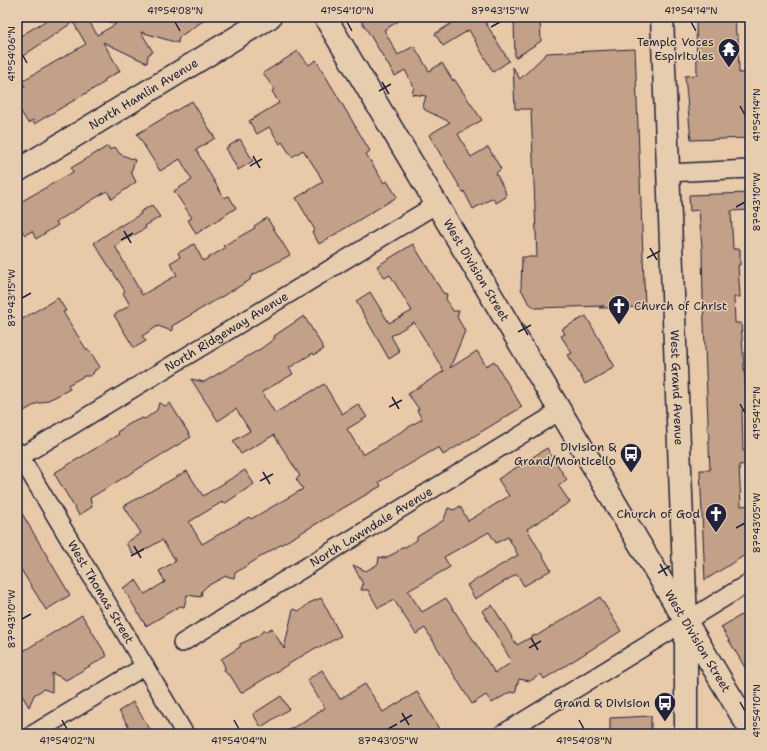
<svg xmlns="http://www.w3.org/2000/svg" width="767" height="751" font-family="'Shantell Sans',sans-serif">
  <style>
    .building { fill: #c3a088; stroke: #22223b }
    .lines { fill: none; stroke-linecap: round; stroke-linejoin: round }
    .street-casing { stroke: #22223b; stroke-width: 20 }
    .secondary-casing { stroke: #22223b; stroke-width: 25 }
    .street { stroke: #e6cdae; stroke-width: 17 }
    .secondary { stroke: #e6cdae; stroke-width: 22 }
    .ticks { fill: none; stroke: #22223b; stroke-width: 1.5 }
    .labels { text-anchor: middle; stroke-width: 3; stroke-linejoin: round; paint-order: stroke }
    .poi-label { font-size: 12px; fill: #22223b; stroke: #e6cdae; text-anchor: end }
    .street-label { font-size: 12px; fill: #22223b; stroke: #e6cdae }
    .neatline { fill: none; stroke: #22223b; stroke-width: 1.5 }
    .ticks-label { font-size: 10px; text-anchor: middle; fill: #22223b }
  </style>
  <rect width="100%" height="100%" fill="#e8c9a8"/>
  <filter id="ink" filterUnits="userSpaceOnUse"><feTurbulence type="fractalNoise" baseFrequency=".025" numOctaves="2"/><feDisplacementMap in="SourceGraphic" scale="8" xChannelSelector="R" yChannelSelector="G"/><feConvolveMatrix kernelMatrix="1 2 1 2 8 2 1 2 1" color-interpolation-filters="sRGB"/></filter>
  <g filter="url(#ink)">
    <path class="building" d="M 52,17 L 87,17 L 97,35 L 116,24 L 103,20 L 104,17 L 209,17 L 179,37 L 178,43 L 141,32 L 153,52 L 148,55 L 147,63 L 103,42 L 120,71 L 104,80 L 105,82 L 34,124 L 33,120 L 28,123 L 17,105 L 17,92 L 25,87 L 22,81 L 86,44 L 73,22 L 17,60 L 17,38 Z
      M 359,17 L 405,17 L 384,30 L 398,55 L 414,46 L 429,71 L 442,63 L 453,81 L 454,79 L 482,120 L 458,134 L 471,157 L 488,147 L 501,169 L 496,173 L 505,191 L 506,197 L 496,203 L 493,198 L 473,209 L 464,191 L 463,192 L 429,135 L 450,122 L 425,110 L 423,106 L 426,96 L 412,94 L 414,87 L 405,70 L 395,76 Z
      M 461,17 L 489,17 L 484,20 L 509,61 L 493,72 L 469,30 L 443,46 L 435,34 Z
      M 735,17 L 736,35 L 738,35 L 739,73 L 750,72 L 750,138 L 691,140 L 685,76 L 697,75 L 696,18 Z
      M 540,19 L 541,41 L 515,58 L 514,20 Z
      M 635,49 L 645,307 L 599,308 L 604,306 L 535,308 L 528,302 L 521,289 L 522,257 L 537,257 L 531,109 L 515,109 L 513,67 L 520,79 L 547,53 Z
      M 298,51 L 309,65 L 316,60 L 370,151 L 366,154 L 384,183 L 387,181 L 397,197 L 319,244 L 312,232 L 315,230 L 296,198 L 323,182 L 318,172 L 303,150 L 292,157 L 282,142 L 280,144 L 269,127 L 257,134 L 249,121 L 279,103 L 272,91 L 274,89 L 263,73 Z
      M 192,101 L 215,138 L 196,150 L 224,198 L 229,196 L 236,208 L 196,234 L 188,220 L 192,218 L 174,191 L 192,180 L 180,159 L 160,171 L 137,134 Z
      M 240,139 L 253,161 L 238,170 L 226,148 Z
      M 108,146 L 110,150 L 115,147 L 120,154 L 135,160 L 131,172 L 136,182 L 112,199 L 107,191 L 56,222 L 58,225 L 36,239 L 32,231 L 25,235 L 17,223 L 17,204 L 73,172 L 71,168 Z
      M 750,193 L 750,210 L 731,211 L 733,249 L 740,249 L 740,265 L 738,265 L 740,297 L 734,297 L 735,323 L 741,323 L 746,395 L 747,410 L 742,410 L 743,451 L 750,450 L 750,464 L 739,465 L 741,506 L 750,505 L 750,552 L 705,580 L 700,470 L 710,470 L 703,299 L 702,248 L 699,210 L 690,211 L 689,195 Z
      M 152,205 L 160,217 L 145,226 L 146,228 L 115,246 L 142,295 L 177,275 L 170,263 L 180,257 L 178,253 L 194,244 L 203,261 L 225,248 L 223,246 L 255,228 L 254,226 L 267,218 L 290,255 L 251,276 L 250,280 L 172,326 L 172,331 L 158,326 L 142,336 L 146,341 L 134,348 L 114,315 L 130,305 L 123,293 L 125,291 L 94,243 L 120,225 L 120,226 L 141,214 L 140,212 Z
      M 413,244 L 443,293 L 447,294 L 446,299 L 453,311 L 459,311 L 457,317 L 465,331 L 450,368 L 477,351 L 486,366 L 494,361 L 522,407 L 443,455 L 439,447 L 379,482 L 381,486 L 374,490 L 270,551 L 235,573 L 234,578 L 226,576 L 207,586 L 202,591 L 201,597 L 187,595 L 184,607 L 180,606 L 146,626 L 123,588 L 136,580 L 145,594 L 165,582 L 159,571 L 176,561 L 162,540 L 134,556 L 126,543 L 141,533 L 124,506 L 187,471 L 203,496 L 245,470 L 254,484 L 224,504 L 222,502 L 189,522 L 202,544 L 249,517 L 251,519 L 303,489 L 296,479 L 300,476 L 274,435 L 241,454 L 233,441 L 250,431 L 236,409 L 218,421 L 191,379 L 204,382 L 262,348 L 275,338 L 274,336 L 304,316 L 324,349 L 314,355 L 313,353 L 289,368 L 293,374 L 262,392 L 275,413 L 324,384 L 342,414 L 358,404 L 367,417 L 347,429 L 363,455 L 422,419 L 417,410 L 419,409 L 408,394 L 444,371 L 414,322 L 391,336 L 400,352 L 389,359 L 356,301 L 370,292 L 389,323 L 412,311 L 392,278 L 390,275 L 385,278 L 377,266 Z
      M 58,298 L 66,311 L 63,312 L 86,349 L 89,350 L 100,367 L 94,371 L 93,374 L 89,376 L 84,376 L 68,385 L 70,389 L 55,397 L 41,403 L 38,403 L 17,415 L 17,322 Z
      M 586,316 L 615,367 L 585,384 L 568,355 L 572,353 L 561,336 L 565,334 L 562,329 Z
      M 159,403 L 166,406 L 170,403 L 191,437 L 90,498 L 92,507 L 79,515 L 54,473 L 88,453 L 119,434 L 117,432 L 131,423 L 142,418 L 145,419 L 157,410 Z
      M 547,448 L 567,480 L 558,485 L 570,502 L 527,529 L 551,570 L 524,586 L 517,574 L 475,599 L 467,585 L 518,555 L 508,537 L 496,543 L 489,532 L 444,557 L 450,567 L 408,591 L 422,612 L 446,598 L 495,673 L 512,662 L 482,611 L 492,605 L 517,645 L 535,635 L 536,636 L 600,597 L 621,631 L 544,679 L 541,674 L 530,681 L 519,679 L 515,693 L 510,692 L 492,703 L 486,695 L 472,704 L 425,628 L 416,634 L 394,600 L 378,608 L 368,590 L 361,590 L 363,584 L 353,565 L 366,571 L 378,564 L 379,557 L 385,558 L 397,552 L 401,547 L 405,547 L 417,540 L 417,537 L 444,520 L 448,508 L 454,510 L 460,506 L 468,521 L 509,496 L 498,479 Z
      M 17,505 L 70,595 L 46,610 L 17,563 Z
      M 321,598 L 341,636 L 319,648 L 317,647 L 241,693 L 230,675 L 228,675 L 224,670 L 225,667 L 221,659 L 240,647 L 240,644 L 258,636 L 263,631 L 266,631 L 272,628 L 284,649 L 293,609 L 300,611 L 309,603 Z
      M 750,610 L 750,676 L 721,627 Z
      M 82,615 L 107,656 L 66,680 L 52,673 L 52,692 L 44,689 L 34,695 L 29,707 L 17,687 L 17,655 Z
      M 322,670 L 340,699 L 365,684 L 383,712 L 417,692 L 442,734 L 283,734 L 325,708 L 307,680 Z
      M 281,696 L 289,709 L 261,727 L 253,714 Z
      M 133,702 L 153,734 L 133,734 L 119,711 Z
      M 651,716 L 651,734 L 610,734 L 610,718 Z"/>
    <g class="lines">
      <g class="street-casing">
        <g id="street">
          <path d="M 668,173 L 750,169"/>
          <path id="s1" d="M 17,451 L 185,734"/>
          <path id="s2" d="M 17,459 L 437,204"/>
          <path id="s3" d="M 182,643 L 560,411"/>
          <path d="M 33,734 L 145,666"/>
          <path d="M 502,734 L 750,582"/>
        </g>
      </g>
      <g class="secondary-casing">
        <g id="secondary">
          <path id="s4" d="M 325,17 L 750,729"/>
          <path id="s5" d="M 662,17 L 686,621 L 686,734"/>
          <path id="s6" d="M 17,171 L 270,17"/>
        </g>
      </g>
      <use href="#street" class="street"/>
      <use href="#secondary" class="secondary"/>
    </g>
  </g>
  <path class="ticks" d="M 175,22 L 180,31M 347,22 L 352,31M 691,22 L 696,31M 491,27 L 500,22M 22,54 L 27,63M 382,82 L 389,94M 379,91 L 391,84M 740,106 L 745,115M 253,156 L 260,168M 250,166 L 262,159M 736,207 L 745,202M 124,231 L 131,243M 121,240 L 133,233M 650,248 L 657,260M 647,258 L 660,251M 22,298 L 31,293M 521,323 L 528,335M 518,332 L 531,325M 392,397 L 399,409M 740,404 L 745,413M 389,407 L 402,400M 263,472 L 270,484M 260,481 L 273,474M 736,528 L 745,523M 134,546 L 141,558M 131,556 L 144,549M 660,564 L 667,576M 658,573 L 670,566M 22,619 L 31,614M 531,638 L 538,650M 529,648 L 541,641M 740,702 L 745,711M 402,713 L 409,725M 62,720 L 67,729M 234,720 L 239,729M 579,720 L 584,729M 400,722 L 412,715M 388,729 L 397,724"/>
  <defs>
    <g id="temple-pin" transform="scale(1.15)"><path d="M0 17L-7.5 6A9.5 9.5 0 1 1 7.5 6Z" fill="#22223b" stroke="#e6cdae"/><path d="M0-6L5-2H3V0L6.5 2.5H4V6H1.5V3h-3V6H-4V2.5H-6.5L-3 0V-2H-5Z" fill="#fff"/></g>
    <g id="church-pin" transform="scale(1.15)"><path d="M0 17L-7.5 6A9.5 9.5 0 1 1 7.5 6Z" fill="#22223b" stroke="#e6cdae"/><path d="M-1.2-6h2.4v3.5h3.3v2.4h-3.3V6h-2.4V-.1h-3.3v-2.4h3.3Z" fill="#fff"/></g>
    <g id="bus-pin" transform="scale(1.15)"><path d="M0 17L-7.5 6A9.5 9.5 0 1 1 7.5 6Z" fill="#22223b" stroke="#e6cdae"/><path d="M-5-6H5V4H4V6H2V4H-2V6H-4V4H-5ZM-3.5-4V0h7V-4ZM-3.5 1.2v1.5H-2V1.2ZM2 1.2v1.5H3.5V1.2Z" fill="#fff"/></g>
  </defs>
  <g fill-rule="evenodd">
    <use href="#temple-pin" x="729" y="49"/>
    <use href="#church-pin" x="619" y="306"/>
    <use href="#bus-pin" x="631" y="454"/>
    <use href="#church-pin" x="716" y="514"/>
    <use href="#bus-pin" x="665" y="703"/>
  </g>
  <g class="labels">
    <g class="poi-label">
      <text x="714" y="46">Templo Voces<tspan x="714" dy="14">Espiritules</tspan></text>
      <text x="634" y="310" text-anchor="start">Church of Christ</text>
      <text x="616" y="451">Division &amp;<tspan x="616" dy="14">Grand/Monticello</tspan></text>
      <text x="700" y="518">Church of God</text>
      <text x="650" y="707">Grand &amp; Division</text>
    </g>
    <g class="street-label">
      <text dy="4" stroke="none"><textPath href="#s6" startOffset="148">North Hamlin Avenue</textPath></text>
      <text dy="4" stroke="none"><textPath href="#s4" startOffset="295">West Division Street</textPath></text>
      <text dy="4" stroke="none"><textPath href="#s2" startOffset="245">North Ridgeway Avenue</textPath></text>
      <text dy="4" stroke="none"><textPath href="#s5" startOffset="371">West Grand Avenue</textPath></text>
      <text dy="4" stroke="none"><textPath href="#s3" startOffset="222">North Lawndale Avenue</textPath></text>
      <text dy="4" stroke="none"><textPath href="#s1" startOffset="164">West Thomas Street</textPath></text>
      <text dy="4" stroke="none"><textPath href="#s4" startOffset="727">West Division Street</textPath></text>
    </g>
  </g>
  <rect width="767" height="751" fill="none" stroke="#e6cdae" stroke-width="44"/>
  <rect x="22" y="22" width="723" height="707" class="neatline"/>
  <g class="ticks-label">
    <text x="175" y="14">41°54'08"N</text>
    <text x="347" y="14">41°54'10"N</text>
    <text x="500" y="14">87°43'15"W</text>
    <text x="691" y="14">41°54'14"N</text>
    <text transform="translate(11 54) rotate(-90)" y="4">41°54'06"N</text>
    <text transform="translate(756 115) rotate(-90)" y="4">41°54'14"N</text>
    <text transform="translate(756 202) rotate(-90)" y="4">87°43'10"W</text>
    <text transform="translate(11 298) rotate(-90)" y="4">87°43'15"W</text>
    <text transform="translate(756 413) rotate(-90)" y="4">41°54'12"N</text>
    <text transform="translate(756 523) rotate(-90)" y="4">87°43'05"W</text>
    <text transform="translate(11 619) rotate(-90)" y="4">87°43'10"W</text>
    <text transform="translate(756 711) rotate(-90)" y="4">41°54'10"N</text>
    <text x="67" y="744">41°54'02"N</text>
    <text x="239" y="744">41°54'04"N</text>
    <text x="388" y="744">87°43'05"W</text>
    <text x="584" y="744">41°54'08"N</text>
  </g>
</svg>
